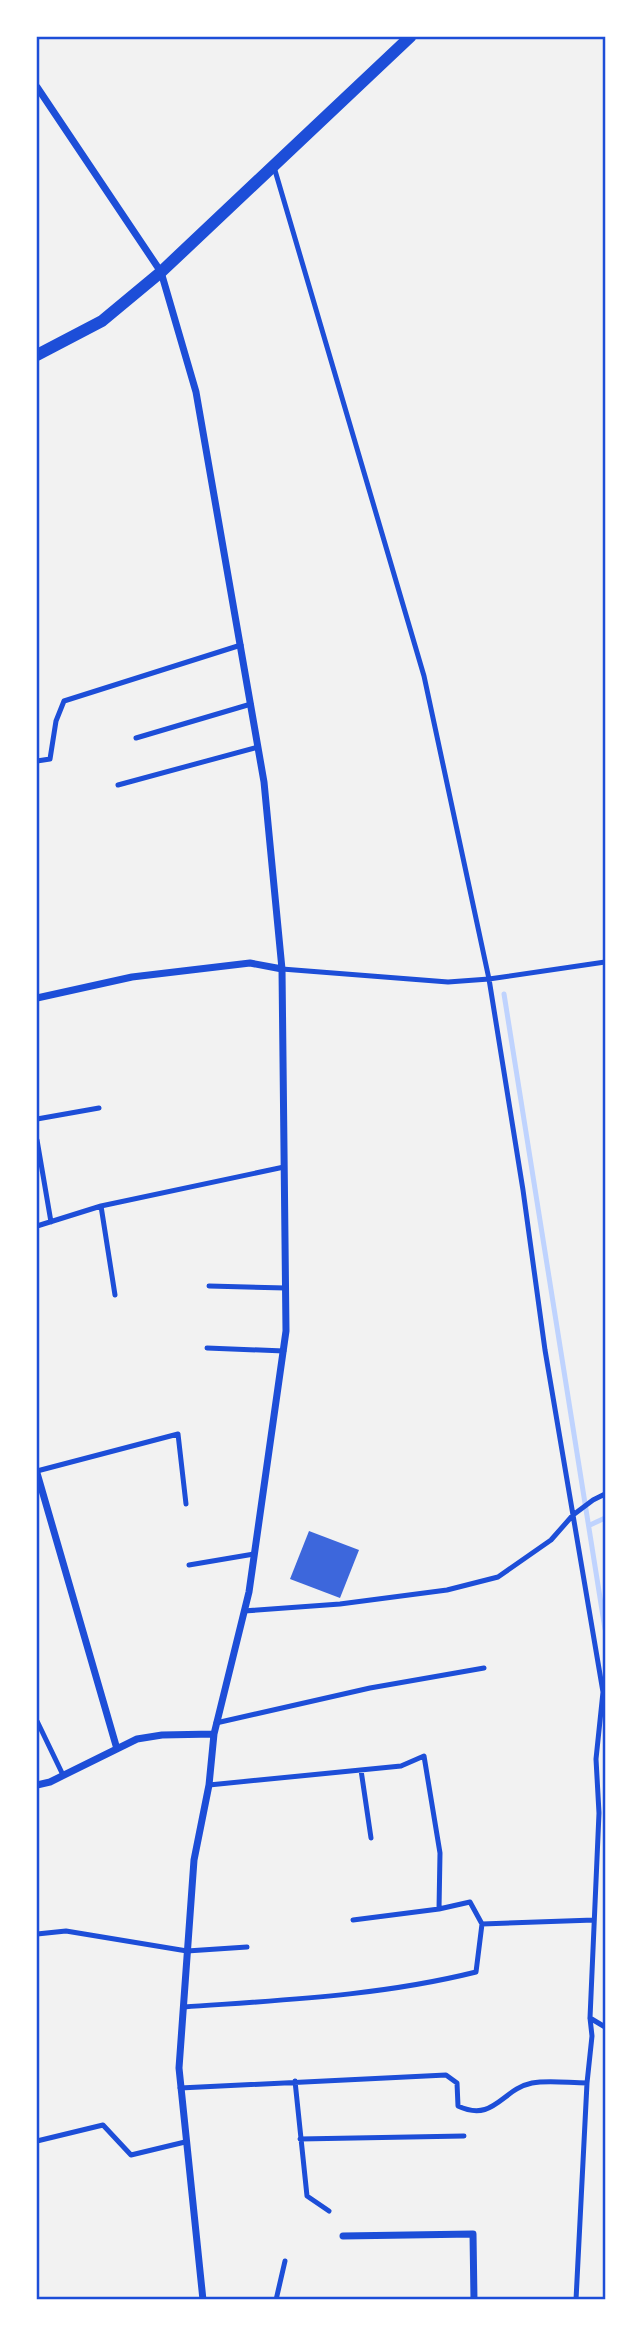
<svg xmlns="http://www.w3.org/2000/svg" width="642" height="2337" font-family="Ubuntu,sans-serif">
  <style>
    .lines { fill: none; stroke-linecap: round; stroke-linejoin: round }
    .stream { stroke: #bfd3fe; stroke-width: 5 }
    .building { fill: #3d67dc }
    .service { stroke: #1d4ed8; stroke-width: 5 }
    .minor { stroke: #1d4ed8; stroke-width: 7 }
    .tertiary { stroke: #1d4ed8; stroke-width: 12 }
    .neatline { fill: none; stroke: #1d4ed8; stroke-width: 2.5 }
  </style>
  <rect width="100%" height="100%" fill="#f2f2f2"/>
  <g class="lines">
    <path class="stream" d="M 504,994 L 605,1629
      M 590,1525 L 605,1518"/>
  </g>
  <path class="building" d="M 309,1531 L 359,1550 L 340,1598 L 290,1579 Z"/>
  <g class="lines">
    <path class="service" d="M 274,167 L 424,676 L 489,979 L 523,1190 L 545,1350 L 603,1692 L 596,1759 L 599,1813 L 590,2018 L 592,2036 L 587,2083 L 576,2300
      M 136,738 L 251,704
      M 37,761 L 50,759 L 56,721 L 64,701 L 241,645
      M 118,785 L 258,747
      M 282,969 L 448,982 L 489,979 L 605,962
      M 37,1119 L 99,1108
      M 37,1140 L 51,1222
      M 101,1206 L 115,1295
      M 37,1226 L 101,1206 L 284,1167
      M 209,1286 L 286,1288
      M 207,1348 L 284,1351
      M 37,1471 L 178,1434 L 186,1504
      M 189,1565 L 254,1554
      M 244,1611 L 340,1604 L 447,1590 L 498,1577 L 551,1540 L 573,1515 L 593,1500 L 605,1494
      M 37,1721 L 63,1775
      M 216,1723 L 370,1688 L 484,1668
      M 361,1770 L 371,1838
      M 209,1785 L 401,1766 L 424,1756 L 440,1853 L 439,1909
      M 353,1920 L 439,1909 L 470,1902 L 482,1924
      M 37,1934 L 66,1931 L 187,1951 L 247,1947
      M 184,2007 C 282,2000 380,1996 476,1972 L 482,1924 L 594,1920
      M 590,2018 L 605,2027
      M 295,2081 L 307,2196 L 329,2211
      M 180,2088 L 446,2075 L 457,2083 L 458,2106 C 494,2123 502,2089 532,2083 C 549,2080 569,2083 587,2083
      M 300,2139 L 464,2136
      M 37,2141 L 103,2125 L 131,2155 L 185,2142
      M 276,2300 L 285,2261"/>
    <path class="minor" d="M 37,87 L 161,272 L 196,392 L 264,782 L 282,969 L 286,1331 L 249,1592 L 214,1734 L 209,1785 L 194,1860 L 179,2068 L 203,2300
      M 37,998 L 132,977 L 250,963 L 282,969
      M 37,1473 L 117,1749
      M 37,1785 L 50,1782 L 137,1739 L 162,1735 L 214,1734
      M 343,2236 L 473,2234 L 474,2300"/>
    <path class="tertiary" d="M 37,355 L 102,321 L 161,272 L 410,37"/>
  </g>
  <rect width="642" height="2337" fill="none" stroke="#ffffff" stroke-width="77"/>
  <rect x="38" y="38" width="566" height="2260" class="neatline"/>
</svg>
